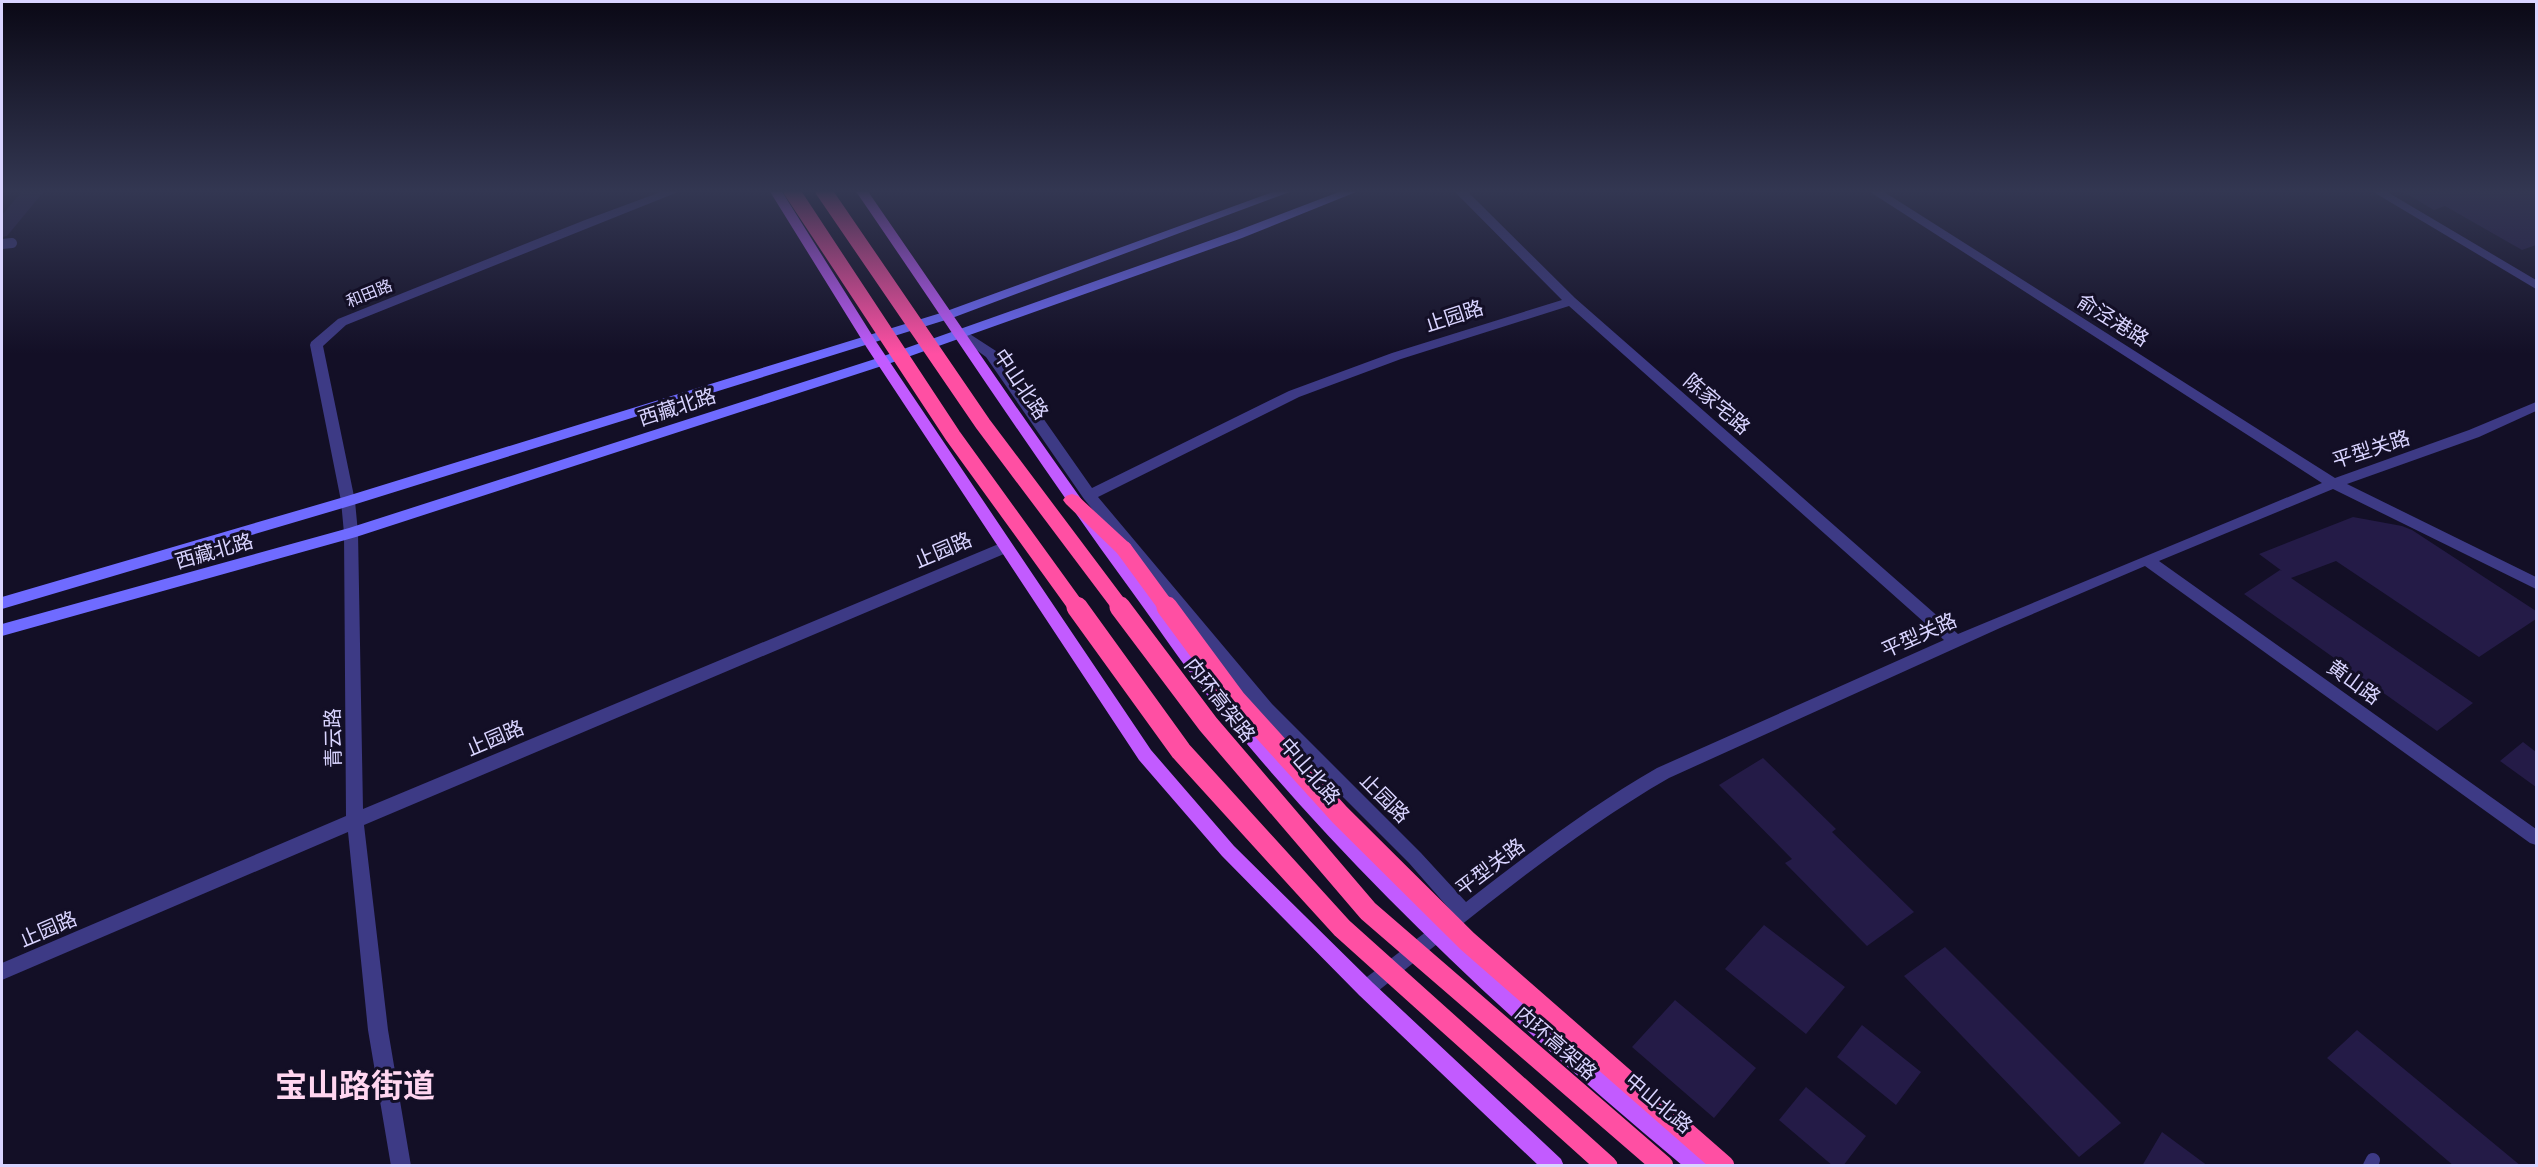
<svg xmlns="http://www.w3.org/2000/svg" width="2538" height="1167" font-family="'Fira Sans Condensed','Noto Sans SC',sans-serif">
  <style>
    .building { fill: #241b47 }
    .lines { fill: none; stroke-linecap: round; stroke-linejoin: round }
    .lane-far1 { stroke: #3d3a85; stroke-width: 10 }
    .lane { stroke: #3d3a85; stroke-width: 14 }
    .street { fill: #3d3a85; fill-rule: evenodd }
    .secondary { fill: #6f6bff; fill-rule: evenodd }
    .primary { fill: #c25bff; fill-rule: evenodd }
    .highway { fill: #ff4fa3; fill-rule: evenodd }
    .highway-bridge-far1 { stroke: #ff4fa3; stroke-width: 16 }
    .highway-bridge { stroke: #ff4fa3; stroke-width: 21 }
    .labels { text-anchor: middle; stroke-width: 6; stroke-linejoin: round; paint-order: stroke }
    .far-street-label { font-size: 16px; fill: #d9d4ff; stroke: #130f26 }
    .street-label { font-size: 20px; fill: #d9d4ff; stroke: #130f26 }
    .near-district-label { font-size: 32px; font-weight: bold; fill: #ffd6f0; stroke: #130f26 }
  </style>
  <rect width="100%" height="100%" fill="#130f26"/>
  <path class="building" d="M 23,190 L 45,190 L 7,236 L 2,237 L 2,215 Z
    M 2400,190 L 2536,190 L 2536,245 L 2522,250 L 2445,206 L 2434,210 Z
    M 2353,517 L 2402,526 L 2412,530 L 2536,611 L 2536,619 L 2479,657 L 2336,561 L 2291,578 L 2473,703 L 2437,731 L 2244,594 L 2280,570 L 2282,571 L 2259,554 Z
    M 2523,742 L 2536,752 L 2536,787 L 2500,761 Z
    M 1763,758 L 1836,829 L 1832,832 L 1914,912 L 1867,946 L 1785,863 L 1792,859 L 1719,785 Z
    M 1764,925 L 1845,987 L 1806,1034 L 1725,969 Z
    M 1945,947 L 2121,1123 L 2079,1157 L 1904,976 Z
    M 1675,1000 L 1756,1068 L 1714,1118 L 1632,1047 Z
    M 1862,1025 L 1921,1072 L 1896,1105 L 1837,1057 Z
    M 2357,1030 L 2521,1166 L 2454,1166 L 2327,1058 Z
    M 1806,1087 L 1866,1136 L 1843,1166 L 1833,1166 L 1779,1120 Z
    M 2162,1132 L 2208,1166 L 2142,1166 Z"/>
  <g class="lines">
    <path class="lane-far1" d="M 2,244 L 12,243"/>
    <path class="lane" d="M 2370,1166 L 2373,1160"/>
    <path class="street" d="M 666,190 L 683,190 L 346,325 L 323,346 L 355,501 L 358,533 L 363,809 L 1001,543 L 1011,543 L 1013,547 L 1011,551 L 364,825 L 388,1030 L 411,1166 L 391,1166 L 368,1030 L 348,832 L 2,980 L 2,963 L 346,816 L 344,533 L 341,501 L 310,345 L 311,342 L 338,319 L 585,220 Z
      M 1453,190 L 1466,190 L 1575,298 L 1958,634 L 2322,483 L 1867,190 L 1881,190 L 2335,478 L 2469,430 L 2536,402 L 2536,411 L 2479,437 L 2347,484 L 2536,577 L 2536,589 L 2333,489 L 2159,561 L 2536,829 L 2536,845 L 2530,843 L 2145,566 L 2000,628 L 1669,778 C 1563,839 1469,920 1373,995 L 1366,998 L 1359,995 L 1357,989 L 1359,983 L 1452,912 L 1409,863 L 1260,714 L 1084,499 L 986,357 L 952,332 L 954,329 L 962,329 L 996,351 L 1092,488 L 1289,391 L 1392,353 L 1562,300 ZM 1569,306 L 1944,640 L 1657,768 C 1589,807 1528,854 1466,902 L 1421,853 L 1272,704 L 1098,497 L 1299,397 L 1401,359 Z
      M 2370,190 L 2384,190 L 2536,280 L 2536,289 Z"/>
    <path class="secondary" d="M 1278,190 L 1295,190 L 952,318 L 353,505 L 2,609 L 2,597 L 344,497 L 944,312 Z
      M 1344,190 L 1361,190 L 1242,238 L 888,364 L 356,537 L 2,636 L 2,624 L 349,528 L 878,358 L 1234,232 Z"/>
    <path class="primary" d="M 769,190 L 781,190 L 877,343 L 1151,750 L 1234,846 L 1373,983 L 1561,1159 L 1564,1166 L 1539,1166 L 1359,995 L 1222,856 L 1139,760 L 867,348 Z
      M 855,190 L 867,190 C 959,323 1049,458 1146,588 C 1175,628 1203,669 1235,707 C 1374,875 1538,1020 1706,1159 L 1709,1166 L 1683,1166 C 1519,1029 1362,884 1226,719 C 1192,678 1162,633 1130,589 C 1035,459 947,324 855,190 Z"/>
    <path class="highway" d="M 1072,494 L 1078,496 L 1130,544 L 1133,549 L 1130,554 L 1124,556 L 1118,554 L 1066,504 L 1063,500 L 1066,496 Z"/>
    <path class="highway-bridge-far1" d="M 791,190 L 953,436 L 1078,609
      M 823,190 L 983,424 L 1122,609
      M 1124,549 L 1168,609"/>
    <path class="highway-bridge" d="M 1077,607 L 1181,751 L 1342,928 L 1607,1166
      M 1120,607 L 1208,724 L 1368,911 L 1663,1166
      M 1167,607 L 1235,699 L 1340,815 L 1467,941 L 1724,1166"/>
  </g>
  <linearGradient id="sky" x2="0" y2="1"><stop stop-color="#0a0815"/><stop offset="0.54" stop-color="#333752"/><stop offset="1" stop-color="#333752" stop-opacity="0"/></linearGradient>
  <rect width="2538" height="354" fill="url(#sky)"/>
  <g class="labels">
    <g class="far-street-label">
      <text transform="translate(369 293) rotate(-22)" y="6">和田路</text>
    </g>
    <g class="street-label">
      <text transform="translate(1454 316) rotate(-18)" y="7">止园路</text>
      <text transform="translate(2113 320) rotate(32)" y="7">俞泾港路</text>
      <text transform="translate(1021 384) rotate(56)" y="7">中山北路</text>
      <text transform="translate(1717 404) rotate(41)" y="7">陈家宅路</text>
      <text transform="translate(677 407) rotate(-18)" y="7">西藏北路</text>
      <text transform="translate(2371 449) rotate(-18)" y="7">平型关路</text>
      <text transform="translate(943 550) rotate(-23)" y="7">止园路</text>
      <text transform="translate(214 551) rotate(-16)" y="7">西藏北路</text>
      <text transform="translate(1919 635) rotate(-24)" y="7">平型关路</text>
      <text transform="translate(2354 682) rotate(36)" y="7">黄山路</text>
      <text transform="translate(1220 700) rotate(52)" y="7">内环高架路</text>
      <text transform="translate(333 738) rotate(-91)" y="7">青云路</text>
      <text transform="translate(495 738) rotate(-23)" y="7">止园路</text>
      <text transform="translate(1310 771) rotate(49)" y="7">中山北路</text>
      <text transform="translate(1385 798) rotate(45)" y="7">止园路</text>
      <text transform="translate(1490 867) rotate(-37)" y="7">平型关路</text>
      <text transform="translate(48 929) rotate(-23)" y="7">止园路</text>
      <text transform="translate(1556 1043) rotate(41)" y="7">内环高架路</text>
      <text transform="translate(1659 1103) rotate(40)" y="7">中山北路</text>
    </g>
    <g class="near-district-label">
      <text x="355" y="1097">宝山路街道</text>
    </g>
  </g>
  <rect width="2538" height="1167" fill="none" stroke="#d9d4ff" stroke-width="6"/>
</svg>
